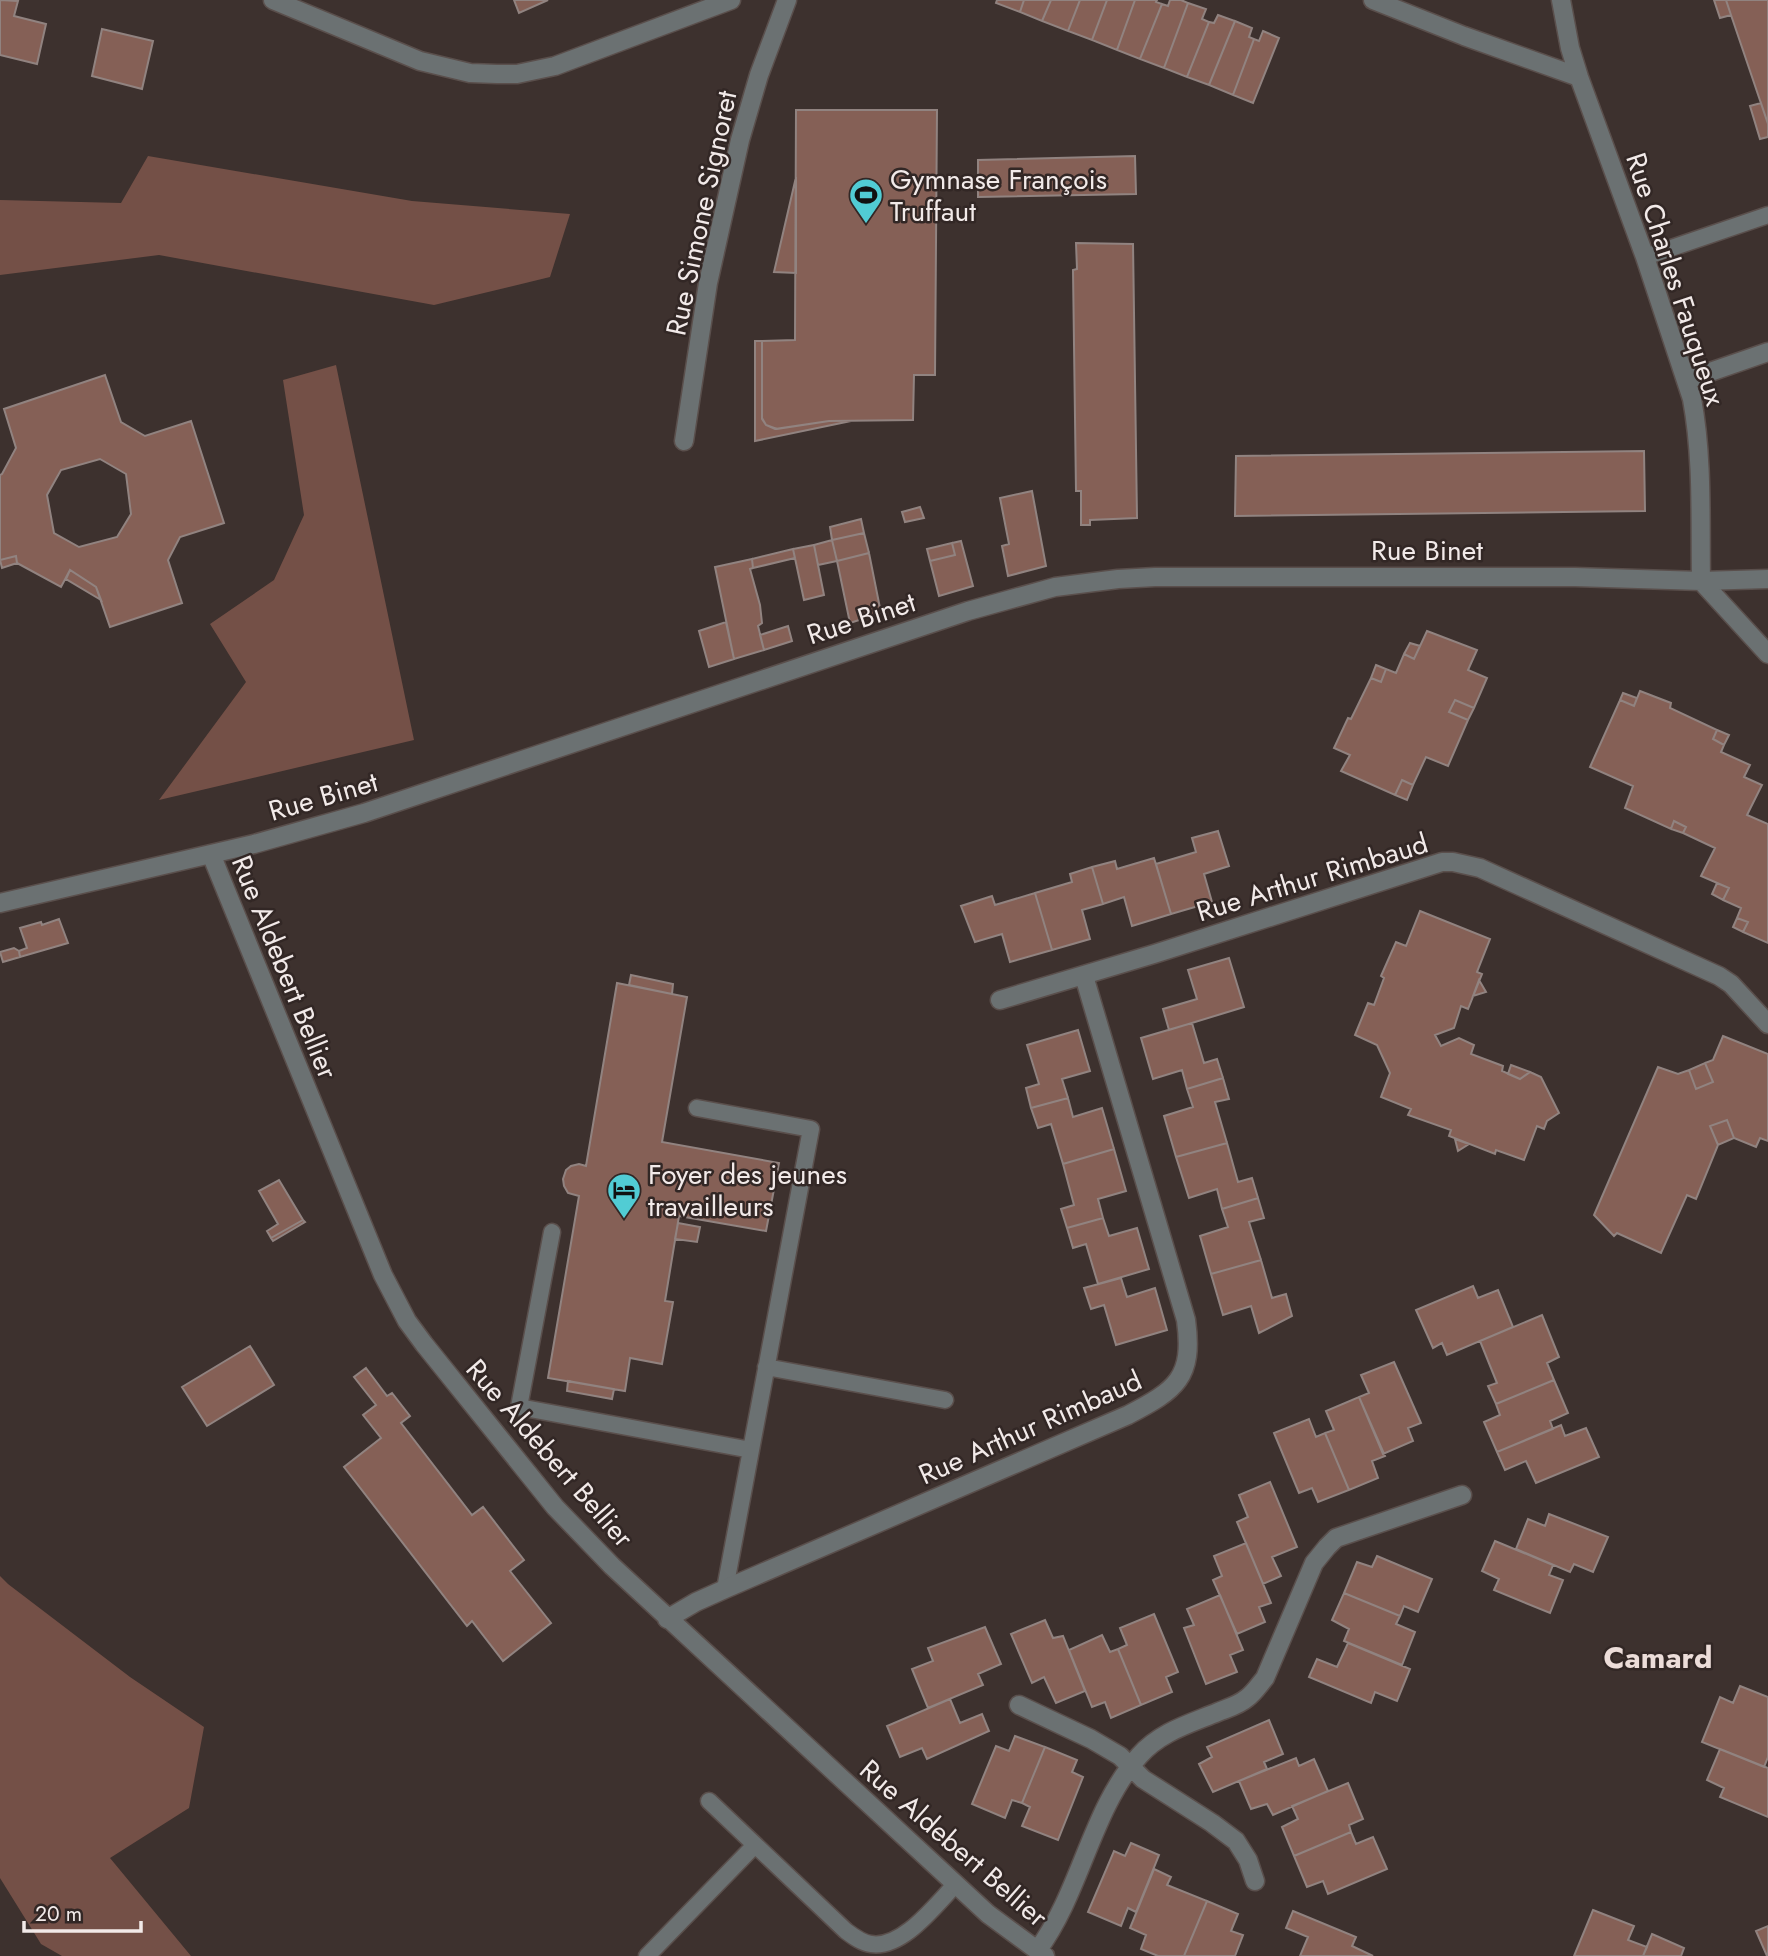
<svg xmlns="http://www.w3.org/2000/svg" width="1768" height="1956" font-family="Jost,sans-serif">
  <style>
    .forest { fill: #745047 }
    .building { fill: #856056; stroke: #918380; stroke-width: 2; fill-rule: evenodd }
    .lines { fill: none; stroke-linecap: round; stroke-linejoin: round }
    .lane-casing { stroke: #5a4f4c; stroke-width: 19 }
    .street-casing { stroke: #5a4f4c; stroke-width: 21 }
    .lane { stroke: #6b7172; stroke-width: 16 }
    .street { stroke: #6b7172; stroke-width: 18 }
    .labels { text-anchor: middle; stroke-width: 5; stroke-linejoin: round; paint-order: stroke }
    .poi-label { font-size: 28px; fill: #f2eae9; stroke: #322725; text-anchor: start }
    .street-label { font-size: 28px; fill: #f2eae9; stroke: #322725 }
    .neighbourhood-label { font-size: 30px; font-weight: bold; fill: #ecddd9; stroke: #322725 }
  </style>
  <rect width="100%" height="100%" fill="#3d312e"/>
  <path class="forest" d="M 148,156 L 412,201 L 570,214 L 550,277 L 434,305 L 159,255 L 0,275 L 0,200 L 121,203 Z
    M 336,365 L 414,740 L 159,800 L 246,682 L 210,624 L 274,580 L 304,515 L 283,380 Z
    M 0,1576 L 8,1584 L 130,1677 L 204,1727 L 189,1808 L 110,1858 L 191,1956 L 62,1956 L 41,1944 L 0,1878 Z"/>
  <path class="building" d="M 0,0 L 18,1 L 14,16 L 46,24 L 37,64 L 0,55 Z
    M 514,0 L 548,0 L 519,13 Z
    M 997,0 L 1024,0 L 1020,12 L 996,3 Z
    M 1024,0 L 1051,0 L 1042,21 L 1020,12 Z
    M 1051,0 L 1080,0 L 1068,31 L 1042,21 Z
    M 1080,0 L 1107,0 L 1092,40 L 1068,31 Z
    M 1107,0 L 1135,0 L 1117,50 L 1092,40 Z
    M 1135,0 L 1157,0 L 1156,2 L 1162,4 L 1140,59 L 1117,50 Z
    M 1170,0 L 1181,0 L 1188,3 L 1164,68 L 1140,59 L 1162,4 L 1168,6 Z
    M 1714,0 L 1726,0 L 1731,15 L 1720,18 Z
    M 1726,0 L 1768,0 L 1768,124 L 1731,15 Z
    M 1188,3 L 1206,9 L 1202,19 L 1209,22 L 1187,77 L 1164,68 Z
    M 1218,15 L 1235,21 L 1209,85 L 1187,77 L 1209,22 L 1214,23 Z
    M 1235,21 L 1252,28 L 1249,37 L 1254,39 L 1233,95 L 1209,85 Z
    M 102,29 L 153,41 L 142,89 L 92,76 Z
    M 1263,31 L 1279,38 L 1253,103 L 1233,95 L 1254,39 L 1259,41 Z
    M 1761,103 L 1768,124 L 1768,137 L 1760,139 L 1750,106 Z
    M 796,110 L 937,110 L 935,375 L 914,375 L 913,420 L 829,421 L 775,429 L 766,425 L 762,419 L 762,341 L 795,340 Z
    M 1135,156 L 1136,194 L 978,197 L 978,160 Z
    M 796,177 L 796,273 L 774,272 Z
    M 1076,243 L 1133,244 L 1137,518 L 1090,520 L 1090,525 L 1081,525 L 1081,491 L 1076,491 L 1073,270 L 1077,269 Z
    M 755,341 L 762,341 L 762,418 L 766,425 L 777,429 L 829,421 L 851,421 L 755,441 Z
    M 105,375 L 121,422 L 145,436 L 191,421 L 224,523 L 180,537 L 168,560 L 182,603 L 110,627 L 96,587 L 70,570 L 61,587 L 17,563 L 16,556 L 0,560 L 0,475 L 2,474 L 16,448 L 4,409 ZM 100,459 L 126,474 L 131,514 L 117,537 L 79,547 L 54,533 L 47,495 L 61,470 Z
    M 1644,451 L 1645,511 L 1235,516 L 1236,456 Z
    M 1032,491 L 1046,566 L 1008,576 L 1002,546 L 1009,544 L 1000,498 Z
    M 920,507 L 924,518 L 905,522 L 902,512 Z
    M 861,519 L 864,533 L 832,540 L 830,527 Z
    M 864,533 L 869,553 L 837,561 L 832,540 Z
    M 832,540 L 837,561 L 818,565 L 814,545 Z
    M 961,541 L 973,586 L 939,596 L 930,561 L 955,555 L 952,543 Z
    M 952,543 L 955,555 L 930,561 L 927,549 Z
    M 814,545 L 824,595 L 804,600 L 793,549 Z
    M 793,549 L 795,558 L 753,568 L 752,559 Z
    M 869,553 L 881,613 L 850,623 L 837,561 Z
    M 16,556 L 17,563 L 2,568 L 0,560 Z
    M 752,559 L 753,568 L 750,569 L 760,605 L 762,623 L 758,626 L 764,650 L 734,659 L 715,567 Z
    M 70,570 L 96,587 L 101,600 L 66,579 Z
    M 726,622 L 734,659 L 709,667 L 699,631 Z
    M 788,626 L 792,641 L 764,650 L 760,635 Z
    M 1427,631 L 1477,650 L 1468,670 L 1487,678 L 1474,708 L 1455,700 L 1449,712 L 1468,720 L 1448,766 L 1426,757 L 1413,785 L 1402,780 L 1395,795 L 1341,771 L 1350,755 L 1334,748 L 1348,718 L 1351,719 L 1371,678 L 1381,682 L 1386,669 L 1396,673 L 1404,654 L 1414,659 Z
    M 1410,643 L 1420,646 L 1414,659 L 1404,654 Z
    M 1376,665 L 1386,669 L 1381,682 L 1371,678 Z
    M 1640,691 L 1671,703 L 1670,708 L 1717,730 L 1713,739 L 1724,745 L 1721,752 L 1750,765 L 1744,777 L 1762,785 L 1747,815 L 1768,824 L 1768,943 L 1743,932 L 1748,922 L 1737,918 L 1741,908 L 1723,900 L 1729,888 L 1701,876 L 1715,848 L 1683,833 L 1686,827 L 1674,821 L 1671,829 L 1625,808 L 1633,786 L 1590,767 L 1620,700 L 1634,706 Z
    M 1623,693 L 1637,698 L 1634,706 L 1620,700 Z
    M 1455,700 L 1474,708 L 1468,720 L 1449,712 Z
    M 1717,730 L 1729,735 L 1724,745 L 1713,739 Z
    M 1402,780 L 1413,785 L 1407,800 L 1395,795 Z
    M 1674,821 L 1686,827 L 1683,833 L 1671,829 Z
    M 1218,831 L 1229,866 L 1204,874 L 1212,902 L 1171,914 L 1156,864 L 1196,852 L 1192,838 Z
    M 1154,858 L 1171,914 L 1132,926 L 1124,897 L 1103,904 L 1092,867 L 1115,861 L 1117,869 Z
    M 1092,867 L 1103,904 L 1082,910 L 1090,939 L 1052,950 L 1035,893 L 1072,882 L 1070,874 Z
    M 1717,883 L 1729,888 L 1723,900 L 1712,894 Z
    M 1035,893 L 1052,950 L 1010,962 L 1002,934 L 975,942 L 961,906 L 992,896 L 995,905 Z
    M 1420,911 L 1490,939 L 1477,972 L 1482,974 L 1468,1009 L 1461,1006 L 1454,1028 L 1435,1035 L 1441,1046 L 1459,1038 L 1474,1045 L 1471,1054 L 1503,1066 L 1502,1071 L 1520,1079 L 1530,1072 L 1541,1077 L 1559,1113 L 1547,1121 L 1544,1129 L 1537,1126 L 1524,1160 L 1496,1150 L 1495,1154 L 1449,1136 L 1451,1130 L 1408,1115 L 1411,1109 L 1381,1097 L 1390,1073 L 1377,1045 L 1355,1035 L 1368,1003 L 1374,1005 L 1384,978 L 1381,976 L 1396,942 L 1406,946 Z
    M 1737,918 L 1748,922 L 1743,932 L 1733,927 Z
    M 59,919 L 68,943 L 20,957 L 19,951 L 27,948 L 20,928 L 41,922 L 42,925 Z
    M 14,948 L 19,951 L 20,957 L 3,962 L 0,952 Z
    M 1229,958 L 1244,1007 L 1169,1030 L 1163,1009 L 1197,999 L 1188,970 Z
    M 631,975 L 673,984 L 672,994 L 629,985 Z
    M 1479,980 L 1486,992 L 1473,996 Z
    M 617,983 L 687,997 L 662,1142 L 779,1163 L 766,1231 L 679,1216 L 665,1301 L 673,1302 L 662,1364 L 630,1358 L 625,1391 L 548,1378 L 579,1196 L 568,1193 L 564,1186 L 563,1179 L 566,1170 L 571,1166 L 579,1164 L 586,1166 Z
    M 1192,1023 L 1204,1063 L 1217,1059 L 1223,1078 L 1187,1089 L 1182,1070 L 1153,1079 L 1141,1038 Z
    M 1078,1030 L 1090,1071 L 1062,1079 L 1068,1098 L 1031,1108 L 1026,1088 L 1039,1084 L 1027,1045 Z
    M 1723,1036 L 1768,1054 L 1768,1141 L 1760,1138 L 1756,1147 L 1734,1138 L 1727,1120 L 1710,1126 L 1718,1145 L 1696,1199 L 1687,1195 L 1661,1253 L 1617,1233 L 1614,1236 L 1594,1215 L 1658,1067 L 1678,1074 L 1689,1070 L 1696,1089 L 1713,1082 L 1705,1063 L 1713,1060 Z
    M 1705,1063 L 1713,1082 L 1696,1089 L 1689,1070 Z
    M 1511,1065 L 1530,1072 L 1520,1079 L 1508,1074 Z
    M 1223,1078 L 1229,1099 L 1215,1102 L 1227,1143 L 1176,1157 L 1164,1116 L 1193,1107 L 1187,1089 Z
    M 1068,1098 L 1073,1117 L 1102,1108 L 1114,1149 L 1063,1164 L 1051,1124 L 1038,1128 L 1031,1108 Z
    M 1727,1120 L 1734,1138 L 1718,1145 L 1710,1126 Z
    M 1455,1139 L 1469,1144 L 1458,1151 Z
    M 1227,1143 L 1238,1182 L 1252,1178 L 1258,1198 L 1222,1209 L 1217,1189 L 1189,1198 L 1176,1157 Z
    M 1114,1149 L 1126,1191 L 1098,1199 L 1103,1218 L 1067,1228 L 1061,1209 L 1074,1205 L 1063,1164 Z
    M 279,1180 L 303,1220 L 271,1238 L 267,1231 L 278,1224 L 259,1191 Z
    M 1258,1198 L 1264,1218 L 1249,1222 L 1261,1260 L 1211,1274 L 1200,1236 L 1228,1227 L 1222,1209 Z
    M 1103,1218 L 1109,1236 L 1137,1228 L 1149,1269 L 1098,1284 L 1086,1244 L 1073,1248 L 1067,1228 Z
    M 303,1220 L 305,1222 L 273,1241 L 271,1238 Z
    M 678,1223 L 700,1227 L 697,1242 L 675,1239 Z
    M 1261,1260 L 1272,1298 L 1286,1294 L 1292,1316 L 1259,1333 L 1251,1306 L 1223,1315 L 1211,1274 Z
    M 1121,1278 L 1127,1297 L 1155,1288 L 1167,1330 L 1116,1345 L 1104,1305 L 1091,1309 L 1084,1288 Z
    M 1473,1286 L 1478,1298 L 1498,1290 L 1513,1327 L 1447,1355 L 1442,1343 L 1433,1348 L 1416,1310 Z
    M 1542,1315 L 1559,1357 L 1547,1363 L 1554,1380 L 1496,1404 L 1488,1386 L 1497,1383 L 1480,1341 Z
    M 250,1346 L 274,1385 L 207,1426 L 182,1387 Z
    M 1394,1362 L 1421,1423 L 1408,1428 L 1413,1441 L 1383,1454 L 1359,1397 L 1369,1393 L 1361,1375 Z
    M 366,1368 L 387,1396 L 392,1393 L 410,1416 L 401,1423 L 472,1515 L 483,1507 L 524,1560 L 510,1571 L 551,1623 L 503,1661 L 472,1621 L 467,1626 L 344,1467 L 381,1438 L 363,1415 L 376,1405 L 354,1377 Z
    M 1554,1380 L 1568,1413 L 1550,1421 L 1553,1429 L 1497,1452 L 1484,1422 L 1500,1415 L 1496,1404 Z
    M 568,1381 L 614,1389 L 612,1399 L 567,1391 Z
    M 1359,1397 L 1385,1456 L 1372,1461 L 1378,1478 L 1349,1490 L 1325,1433 L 1334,1430 L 1326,1411 Z
    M 1309,1419 L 1316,1437 L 1325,1433 L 1349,1490 L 1318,1502 L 1312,1488 L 1299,1493 L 1274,1433 Z
    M 1561,1425 L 1565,1436 L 1586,1428 L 1599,1457 L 1536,1483 L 1526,1461 L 1505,1470 L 1497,1452 Z
    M 1270,1482 L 1297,1547 L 1272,1557 L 1281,1576 L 1263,1584 L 1237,1522 L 1248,1517 L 1239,1495 Z
    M 1549,1514 L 1608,1537 L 1593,1572 L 1574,1564 L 1570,1572 L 1516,1549 L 1528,1519 L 1545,1526 Z
    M 1495,1541 L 1553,1565 L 1549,1575 L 1563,1580 L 1550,1613 L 1494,1590 L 1499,1579 L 1482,1571 Z
    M 1246,1543 L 1271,1603 L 1259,1607 L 1265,1622 L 1237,1634 L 1213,1580 L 1222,1576 L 1214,1556 Z
    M 1377,1556 L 1432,1579 L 1418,1612 L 1404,1606 L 1400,1616 L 1344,1593 L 1357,1562 L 1372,1567 Z
    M 1344,1593 L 1400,1616 L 1396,1624 L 1415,1632 L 1402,1665 L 1344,1641 L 1349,1629 L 1332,1620 Z
    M 1220,1595 L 1243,1650 L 1230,1655 L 1237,1672 L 1206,1684 L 1184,1628 L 1194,1625 L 1187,1609 Z
    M 1154,1614 L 1178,1672 L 1166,1677 L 1172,1692 L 1141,1705 L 1118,1649 L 1127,1645 L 1120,1628 Z
    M 1045,1620 L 1053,1638 L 1063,1636 L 1085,1691 L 1056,1703 L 1044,1677 L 1032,1683 L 1011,1634 Z
    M 985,1627 L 1001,1664 L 978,1674 L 983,1685 L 928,1708 L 912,1669 L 933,1661 L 928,1648 Z
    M 1102,1635 L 1110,1652 L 1118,1649 L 1141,1705 L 1111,1718 L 1105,1702 L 1092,1707 L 1069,1650 Z
    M 1348,1643 L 1410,1669 L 1397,1701 L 1375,1692 L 1371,1703 L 1309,1677 L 1317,1659 L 1337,1667 Z
    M 1740,1686 L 1768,1697 L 1768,1757 L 1764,1767 L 1702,1742 L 1720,1697 L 1733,1703 Z
    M 950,1699 L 960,1723 L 982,1714 L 989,1731 L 927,1759 L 922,1748 L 900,1757 L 887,1726 Z
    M 1269,1720 L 1283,1754 L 1264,1762 L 1267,1769 L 1213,1792 L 1199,1764 L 1212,1757 L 1207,1747 Z
    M 1015,1736 L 1045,1747 L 1022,1803 L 1012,1800 L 1005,1818 L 972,1804 L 996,1746 L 1009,1751 Z
    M 1045,1747 L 1077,1760 L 1072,1772 L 1083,1777 L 1058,1840 L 1022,1826 L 1030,1807 L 1022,1803 Z
    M 1720,1749 L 1768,1768 L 1768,1817 L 1720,1797 L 1724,1788 L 1707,1780 Z
    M 1296,1758 L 1299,1766 L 1314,1759 L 1328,1791 L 1273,1815 L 1267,1804 L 1251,1809 L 1239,1781 Z
    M 1348,1783 L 1363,1819 L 1349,1825 L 1351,1832 L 1294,1856 L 1282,1827 L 1298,1819 L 1292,1806 Z
    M 1351,1832 L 1356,1844 L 1373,1837 L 1387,1869 L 1328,1894 L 1323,1881 L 1307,1887 L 1294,1856 Z
    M 1131,1843 L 1159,1855 L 1136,1912 L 1128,1908 L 1121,1926 L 1088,1912 L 1114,1851 L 1125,1856 Z
    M 1154,1869 L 1171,1877 L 1167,1885 L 1207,1901 L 1184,1956 L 1158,1956 L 1141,1949 L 1146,1935 L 1130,1928 Z
    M 1207,1901 L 1238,1914 L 1231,1931 L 1243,1935 L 1235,1956 L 1184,1956 Z
    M 1593,1910 L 1634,1926 L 1628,1940 L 1647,1947 L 1643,1956 L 1574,1956 Z
    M 1293,1911 L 1356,1937 L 1352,1946 L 1373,1956 L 1300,1956 L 1308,1937 L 1286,1928 Z
    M 1768,1926 L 1768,1956 L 1767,1956 L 1756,1931 Z
    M 1652,1934 L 1684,1948 L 1681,1956 L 1643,1956 Z"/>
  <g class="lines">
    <g class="lane-casing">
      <path id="lane" d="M 1645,257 L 1768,215
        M 697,1108 L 811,1129 L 725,1589
        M 552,1232 L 519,1407 L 751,1450
        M 766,1367 L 945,1400
        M 709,1801 L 846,1931 C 854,1937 862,1943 871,1944 C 903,1949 936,1904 956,1884
        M 647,1956 L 755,1845"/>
    </g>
    <g class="street-casing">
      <path id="street" d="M 273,0 L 420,61 L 470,73 L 497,74 L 517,74 L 555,66 L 731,0
        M 1373,0 L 1464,36 L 1579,77
        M 1561,0 L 1570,48 L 1579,77 L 1645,257 L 1692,399 C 1703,458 1700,520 1701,581
        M 1687,380 L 1768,352
        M 684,441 L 708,283 L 740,140 L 759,75 L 787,0
        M 1701,581 L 1768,654
        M 211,854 L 383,1275 L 407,1321 L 424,1344 L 555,1507 L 612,1566 L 988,1914 L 1045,1956
        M 0,903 L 254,844 L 364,813 L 968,611 L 1055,587 L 1118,579 L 1155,577 L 1575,577 L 1701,581 L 1768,579
        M 1000,1000 L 1154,954 L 1442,862 L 1453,862 L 1480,868 L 1719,976 L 1731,984 L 1768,1024
        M 667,1619 L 696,1602 L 725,1589 L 1128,1415 C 1176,1390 1194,1378 1186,1320 L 1084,976
        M 1019,1705 L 1091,1739 L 1120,1756 L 1143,1779 L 1212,1823 L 1236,1841 L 1248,1860 L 1255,1881
        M 1037,1951 C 1081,1892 1091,1810 1139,1756 C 1160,1732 1189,1724 1218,1712 C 1228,1708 1239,1705 1247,1698 C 1254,1693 1259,1685 1265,1678 L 1314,1563 L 1327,1547 L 1336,1538 L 1462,1495"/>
    </g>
    <use href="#lane" class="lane"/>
    <use href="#street" class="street"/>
  </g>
  <defs>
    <g id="stadium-pin" transform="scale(1.75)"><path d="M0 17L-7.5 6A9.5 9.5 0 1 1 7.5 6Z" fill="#51ccd4" stroke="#322725"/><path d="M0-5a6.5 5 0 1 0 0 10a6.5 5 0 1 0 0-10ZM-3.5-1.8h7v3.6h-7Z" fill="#111"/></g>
    <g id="hotel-pin" transform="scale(1.75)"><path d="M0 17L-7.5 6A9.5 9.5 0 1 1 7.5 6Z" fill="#51ccd4" stroke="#322725"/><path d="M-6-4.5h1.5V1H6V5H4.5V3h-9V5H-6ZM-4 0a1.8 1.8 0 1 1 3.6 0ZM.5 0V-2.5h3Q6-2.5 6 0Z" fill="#111"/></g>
  </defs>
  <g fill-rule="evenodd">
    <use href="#stadium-pin" x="866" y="195"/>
    <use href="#hotel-pin" x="624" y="1190"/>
  </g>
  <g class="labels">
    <g class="poi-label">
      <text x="890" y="189">Gymnase François<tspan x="890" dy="32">Truffaut</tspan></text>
      <text x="648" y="1184">Foyer des jeunes<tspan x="648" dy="32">travailleurs</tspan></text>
    </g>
    <g class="street-label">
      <text transform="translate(701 213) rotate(-78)" y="10">Rue Simone Signoret</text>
      <text transform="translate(1676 279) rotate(72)" y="10">Rue Charles Fauqueux</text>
      <text x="1427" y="560">Rue Binet</text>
      <text transform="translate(861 618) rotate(-18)" y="10">Rue Binet</text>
      <text transform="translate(323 796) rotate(-16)" y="10">Rue Binet</text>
      <text transform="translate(1312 877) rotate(-17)" y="10">Rue Arthur Rimbaud</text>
      <text transform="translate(285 967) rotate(68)" y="10">Rue Aldebert Bellier</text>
      <text transform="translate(1030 1427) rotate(-24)" y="10">Rue Arthur Rimbaud</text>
      <text transform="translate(550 1453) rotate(49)" y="10">Rue Aldebert Bellier</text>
      <text transform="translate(954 1843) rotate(41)" y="10">Rue Aldebert Bellier</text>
    </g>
    <g class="neighbourhood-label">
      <text x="1658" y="1668">Camard</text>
    </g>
  </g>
  <path d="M24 1921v10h117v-10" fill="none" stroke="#f2eae9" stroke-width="3.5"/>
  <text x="35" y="1921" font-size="21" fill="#f2eae9" stroke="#322725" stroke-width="5" paint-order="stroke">20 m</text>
</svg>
